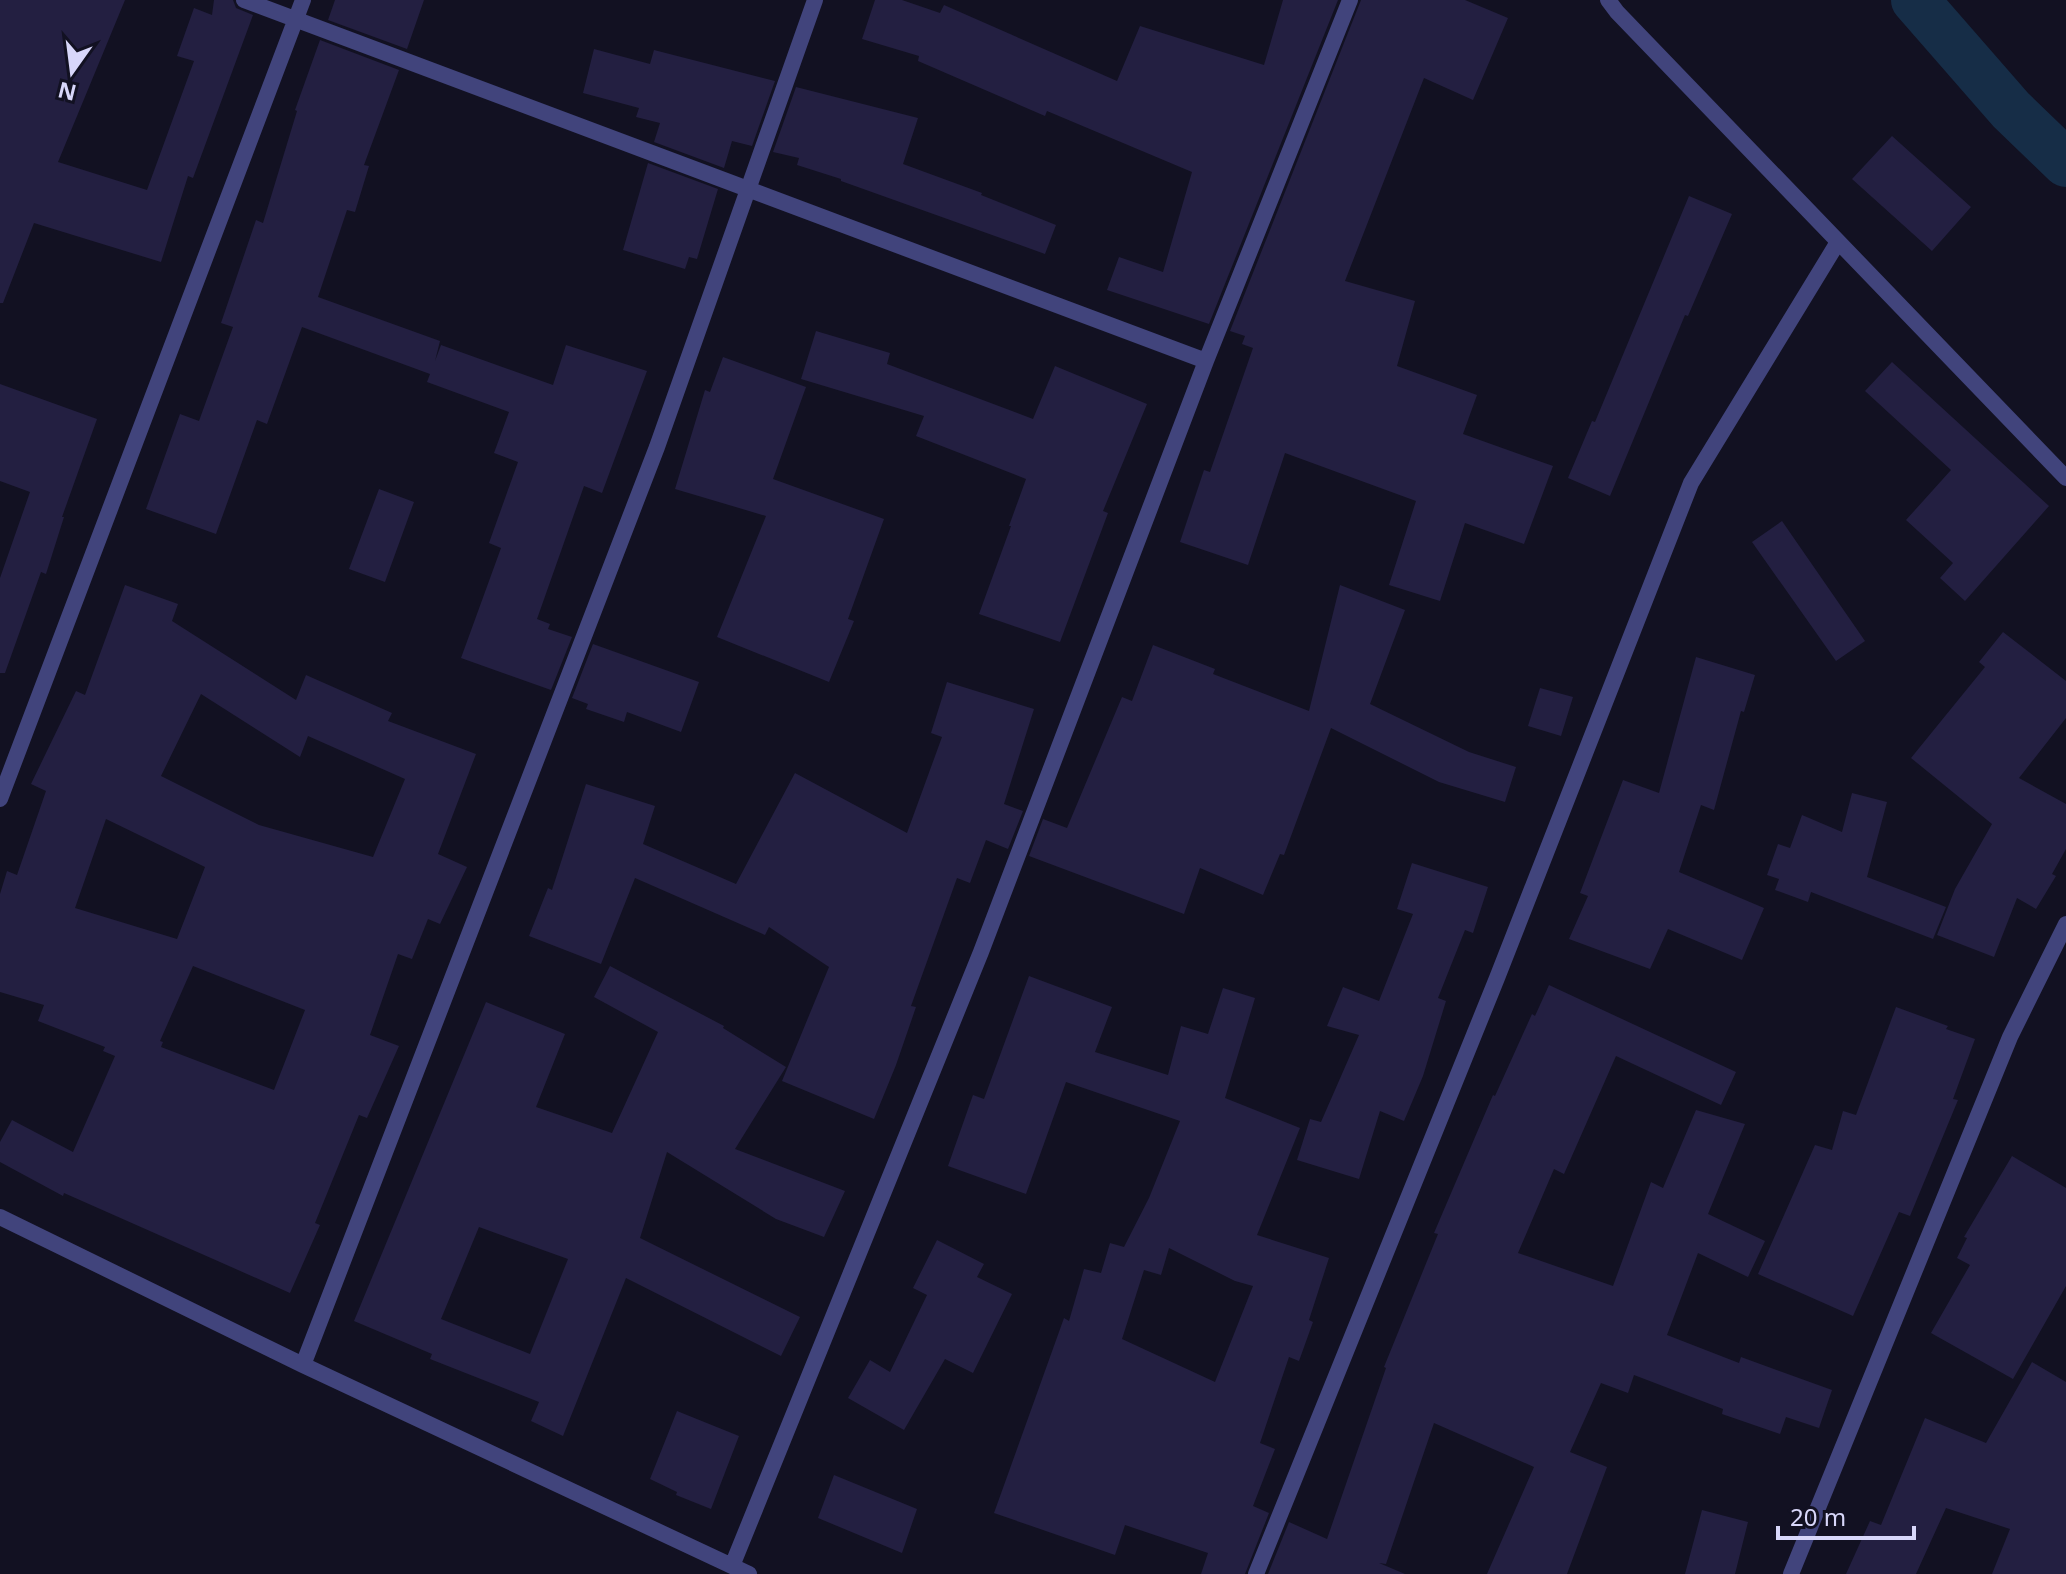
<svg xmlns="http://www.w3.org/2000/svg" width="2066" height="1574" font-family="'Noto Sans',sans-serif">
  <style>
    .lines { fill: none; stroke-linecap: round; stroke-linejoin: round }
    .canal { stroke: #162d47; stroke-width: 48 }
    .building { fill: #231f41; fill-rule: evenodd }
    .minor { stroke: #41447c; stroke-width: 16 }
  </style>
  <rect width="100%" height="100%" fill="#121122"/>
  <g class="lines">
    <path class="canal" d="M 1915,0 L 2011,110 L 2066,163"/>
  </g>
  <path class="building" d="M 0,0 L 125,0 L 58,162 L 147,190 L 194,61 L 177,56 L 194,8 L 212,15 L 214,0 L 233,0 L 236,8 L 253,15 L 193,178 L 188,176 L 161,262 L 34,223 L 3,303 L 0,303 Z
    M 335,0 L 424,0 L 407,49 L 328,20 Z
    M 875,0 L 902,0 L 940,13 L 944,5 L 1117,81 L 1140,26 L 1264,65 L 1283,0 L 1338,0 L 1209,324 L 1107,290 L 1119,257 L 1163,272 L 1192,172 L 1047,111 L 1045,116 L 918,61 L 919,56 L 862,39 Z
    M 1361,0 L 1465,0 L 1508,18 L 1473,100 L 1424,78 L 1345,281 L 1415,301 L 1397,366 L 1477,395 L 1463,434 L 1553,466 L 1524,544 L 1465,523 L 1440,601 L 1389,585 L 1416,501 L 1285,453 L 1248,565 L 1180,542 L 1204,470 L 1210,472 L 1253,348 L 1242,344 L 1245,336 L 1230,331 Z
    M 320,40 L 399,70 L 364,165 L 369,166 L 355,212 L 347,210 L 318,297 L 440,341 L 435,361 L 441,345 L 553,385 L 566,345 L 647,371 L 602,493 L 584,486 L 537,619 L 550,624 L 548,629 L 572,637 L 551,690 L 461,658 L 501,548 L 489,543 L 518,462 L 494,453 L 509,412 L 427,382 L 430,374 L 302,327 L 267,424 L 257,420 L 216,534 L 146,509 L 180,414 L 199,421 L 233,327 L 221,323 L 256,220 L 263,223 L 297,111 L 295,110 Z
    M 594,49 L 650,64 L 654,50 L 775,81 L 752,146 L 732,141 L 724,168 L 654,142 L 660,123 L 636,117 L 639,108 L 583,93 Z
    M 796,87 L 918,118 L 903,164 L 982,193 L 981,195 L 1056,225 L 1045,254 L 841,181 L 841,179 L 797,165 L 799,158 L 773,152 Z
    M 1892,136 L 1971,207 L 1932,251 L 1852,179 Z
    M 648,163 L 718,189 L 697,259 L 689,257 L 685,269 L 623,250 Z
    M 1689,196 L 1732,214 L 1688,316 L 1685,315 L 1610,496 L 1568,478 L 1592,421 L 1595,422 Z
    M 816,331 L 890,353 L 887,364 L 1033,419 L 1055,366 L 1147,404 L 1103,511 L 1108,513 L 1060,642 L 979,614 L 1011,526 L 1009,526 L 1026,479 L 916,436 L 924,416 L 801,379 Z
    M 723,357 L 806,387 L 773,479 L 884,519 L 848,619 L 854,621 L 829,682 L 717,637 L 766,516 L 675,489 L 705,390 L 710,392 Z
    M 1892,362 L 2049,506 L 1965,601 L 1940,578 L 1953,563 L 1906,520 L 1951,470 L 1865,391 Z
    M 0,384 L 97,419 L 62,517 L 64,517 L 46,574 L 41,572 L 5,673 L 0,673 L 0,578 L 30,492 L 0,481 Z
    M 379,489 L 414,502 L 385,582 L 349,569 Z
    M 1782,521 L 1865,641 L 1836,661 L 1752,542 Z
    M 125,585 L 178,604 L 172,621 L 296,700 L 306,675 L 392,713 L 388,721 L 476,754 L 438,854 L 467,867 L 440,924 L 428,919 L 412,959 L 398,954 L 370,1035 L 399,1046 L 367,1118 L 359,1115 L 315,1223 L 320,1225 L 290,1293 L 64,1193 L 63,1196 L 0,1162 L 0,1142 L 12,1120 L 73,1152 L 115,1056 L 103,1051 L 105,1047 L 38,1021 L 44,1005 L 0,992 L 0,894 L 7,871 L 17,875 L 46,791 L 31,784 L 76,691 L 85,695 ZM 201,694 L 300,757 L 308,736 L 405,779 L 373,857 L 259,825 L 161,776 ZM 106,819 L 205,867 L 177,939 L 75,908 ZM 193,966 L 305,1010 L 274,1090 L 161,1047 L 163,1042 L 160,1041 Z
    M 1340,585 L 1405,610 L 1370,704 L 1469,752 L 1516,767 L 1505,802 L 1439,782 L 1331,728 L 1284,855 L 1280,854 L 1263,895 L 1200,868 L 1184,914 L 1029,856 L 1043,819 L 1067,828 L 1122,697 L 1132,701 L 1153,645 L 1215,669 L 1213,674 L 1309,711 Z
    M 2003,632 L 2066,681 L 2066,718 L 2019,778 L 2066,804 L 2066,849 L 2052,874 L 2056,876 L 2036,909 L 2017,898 L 1994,957 L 1937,935 L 1955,889 L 1992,824 L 1911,758 L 1985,667 L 1979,662 Z
    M 593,644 L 699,682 L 681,732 L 627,712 L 624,722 L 586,709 L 588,704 L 572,698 Z
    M 1696,657 L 1755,675 L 1744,712 L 1741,711 L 1714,810 L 1701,805 L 1679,872 L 1764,908 L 1742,960 L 1668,929 L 1650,969 L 1569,939 L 1588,896 L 1580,893 L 1623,780 L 1659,793 Z
    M 947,682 L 1034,709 L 1004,804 L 1023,811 L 1008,849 L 986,840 L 970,883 L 957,878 L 911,1006 L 916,1007 L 896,1065 L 874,1119 L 782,1081 L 829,967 L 769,927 L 765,935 L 635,878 L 601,964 L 529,936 L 548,888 L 552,890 L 586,784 L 655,806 L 643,844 L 736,884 L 795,773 L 907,833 L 942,737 L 931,733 Z
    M 1540,688 L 1573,697 L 1561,736 L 1528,726 Z
    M 1852,793 L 1887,802 L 1867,877 L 1946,907 L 1933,939 L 1811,892 L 1808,902 L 1775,890 L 1779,879 L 1767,875 L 1778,844 L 1790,848 L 1802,815 L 1842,832 Z
    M 1412,863 L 1488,887 L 1473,933 L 1465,930 L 1438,998 L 1446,1001 L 1423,1076 L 1404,1121 L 1380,1111 L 1359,1179 L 1297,1160 L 1310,1119 L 1321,1122 L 1359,1035 L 1327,1026 L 1343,987 L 1379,1001 L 1413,914 L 1397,909 Z
    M 610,966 L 724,1026 L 723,1028 L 786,1067 L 735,1149 L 845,1191 L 824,1237 L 776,1219 L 667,1152 L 640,1238 L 800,1317 L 781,1356 L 626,1278 L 563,1436 L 531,1421 L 539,1402 L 430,1359 L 432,1354 L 354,1321 L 486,1002 L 565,1034 L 536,1107 L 612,1133 L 658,1032 L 594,997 ZM 479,1227 L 568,1259 L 530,1354 L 441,1319 Z
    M 1029,976 L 1112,1007 L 1095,1052 L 1168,1075 L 1181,1026 L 1208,1034 L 1223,988 L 1255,998 L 1225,1098 L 1300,1128 L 1257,1235 L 1329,1258 L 1309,1320 L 1313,1322 L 1299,1361 L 1289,1357 L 1260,1443 L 1275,1449 L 1253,1506 L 1269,1513 L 1245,1574 L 1201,1574 L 1208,1553 L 1125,1525 L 1115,1555 L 994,1513 L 1064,1318 L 1069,1321 L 1084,1269 L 1101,1273 L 1110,1243 L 1124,1247 L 1149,1198 L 1180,1121 L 1066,1082 L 1026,1194 L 948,1166 L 973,1095 L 984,1099 ZM 1169,1248 L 1235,1281 L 1253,1286 L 1215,1382 L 1122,1339 L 1144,1270 L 1161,1275 Z
    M 1549,985 L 1736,1072 L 1721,1105 L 1616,1056 L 1564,1174 L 1554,1169 L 1518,1253 L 1613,1286 L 1651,1182 L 1663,1188 L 1696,1110 L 1745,1124 L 1708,1214 L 1765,1241 L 1748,1277 L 1698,1253 L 1667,1335 L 1739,1363 L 1741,1357 L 1832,1390 L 1819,1428 L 1786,1417 L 1780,1434 L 1722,1414 L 1723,1409 L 1634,1375 L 1628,1393 L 1601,1383 L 1570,1452 L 1607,1467 L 1567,1574 L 1487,1574 L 1534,1467 L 1434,1423 L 1386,1564 L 1379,1563 L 1405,1574 L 1268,1574 L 1289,1522 L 1327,1539 L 1386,1368 L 1384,1367 L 1438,1234 L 1434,1233 L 1493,1095 L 1495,1096 L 1532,1014 L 1535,1016 Z
    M 1896,1007 L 1948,1026 L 1946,1029 L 1975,1039 L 1953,1099 L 1958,1100 L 1910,1216 L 1899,1212 L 1853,1316 L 1758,1274 L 1815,1145 L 1832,1150 L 1843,1111 L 1856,1115 Z
    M 2012,1156 L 2066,1188 L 2066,1286 L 2013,1379 L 1931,1333 L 1970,1265 L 1957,1258 L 1967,1238 L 1964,1237 Z
    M 937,1240 L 984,1264 L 977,1277 L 1012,1294 L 973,1373 L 945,1359 L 904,1430 L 848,1398 L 870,1360 L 890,1372 L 927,1295 L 913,1288 Z
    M 2032,1362 L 2066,1382 L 2066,1574 L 1992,1574 L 2010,1529 L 1946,1508 L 1916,1574 L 1846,1574 L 1870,1521 L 1881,1525 L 1925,1418 L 1986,1443 Z
    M 677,1411 L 739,1436 L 711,1509 L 676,1495 L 677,1492 L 650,1479 Z
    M 834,1475 L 917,1509 L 902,1553 L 818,1518 Z
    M 1702,1510 L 1748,1522 L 1735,1574 L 1685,1574 Z"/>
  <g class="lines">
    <path class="minor" d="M 244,0 L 1206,361
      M 1608,0 L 1617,12 L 2066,478
      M 0,799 L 303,0
      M 0,1217 L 303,1365 L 749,1574
      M 303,1365 L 657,447 L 815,0
      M 732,1566 L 981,952 L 1206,361 L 1350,0
      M 1256,1574 L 1497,978 L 1691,483 L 1838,242
      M 1791,1574 L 2010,1037 L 2066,924"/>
  </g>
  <g transform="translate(72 72) rotate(194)" stroke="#121122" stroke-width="6" paint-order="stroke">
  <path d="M0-6L14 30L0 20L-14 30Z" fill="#d8d7fa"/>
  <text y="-12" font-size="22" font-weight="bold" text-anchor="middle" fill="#d8d7fa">N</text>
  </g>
  <path d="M1778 1526v12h136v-12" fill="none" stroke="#d8d7fa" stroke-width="4"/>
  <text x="1790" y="1526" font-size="24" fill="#d8d7fa" stroke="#121122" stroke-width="6" paint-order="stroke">20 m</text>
</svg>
